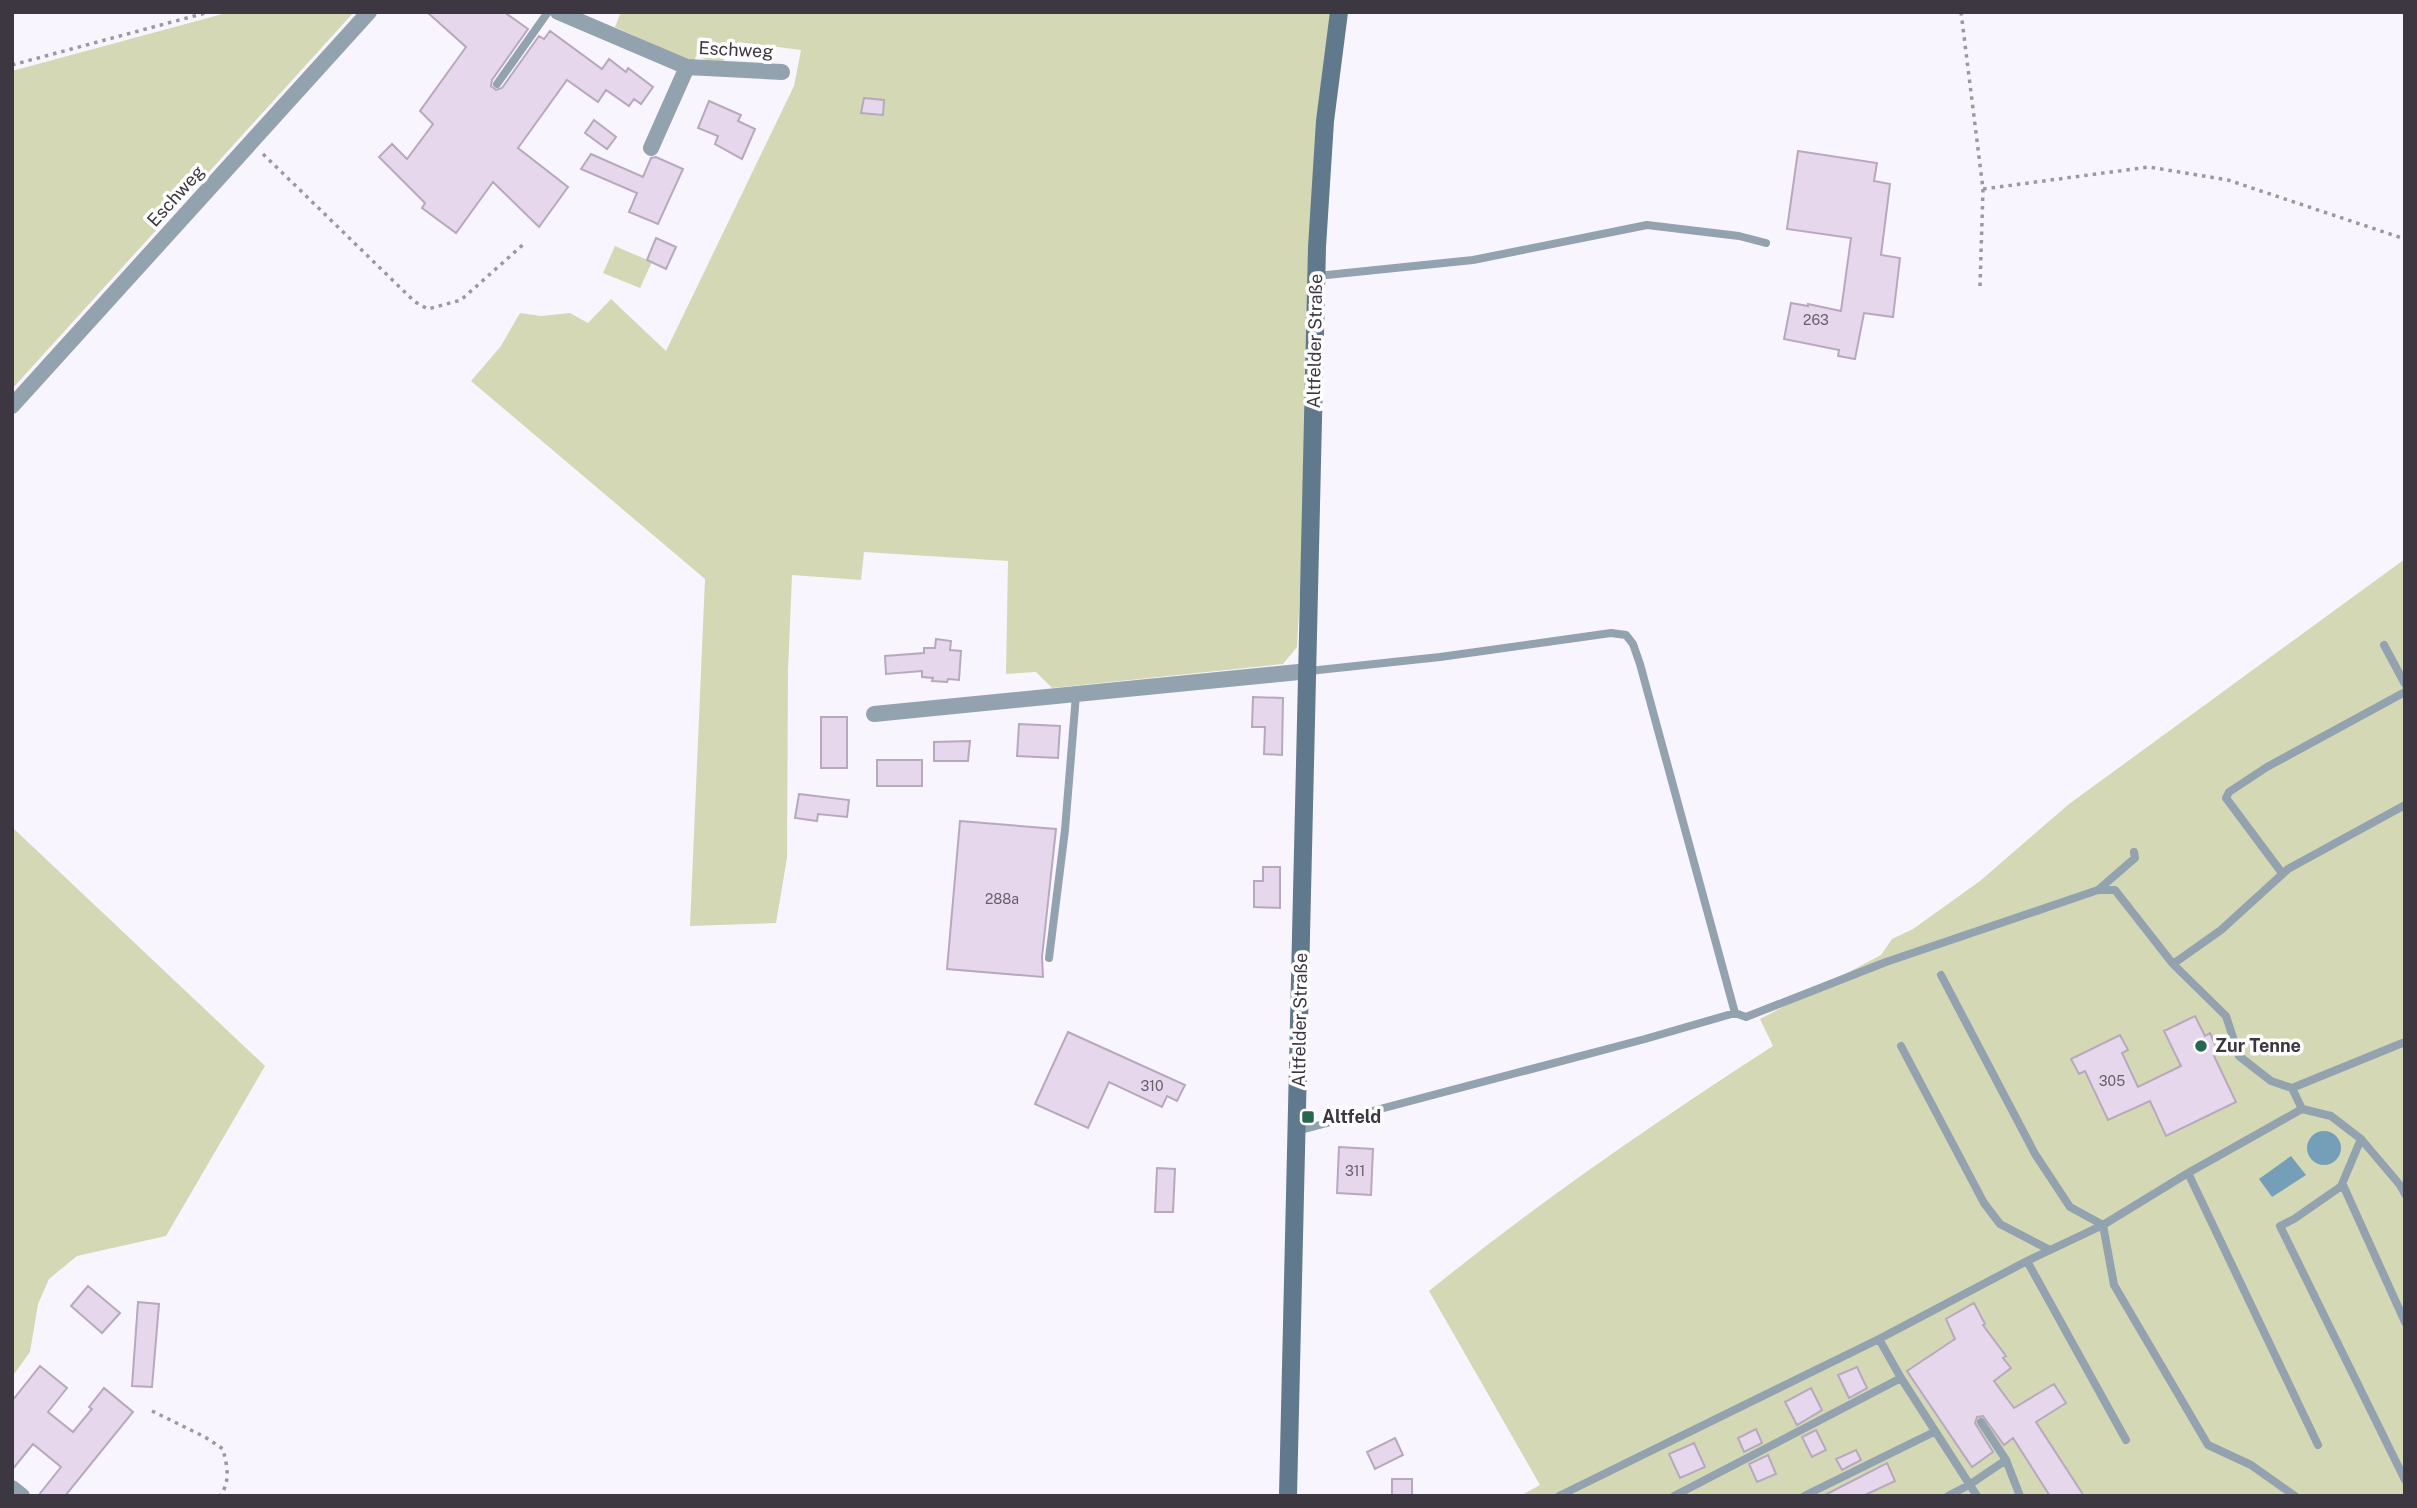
<svg xmlns="http://www.w3.org/2000/svg" width="2417" height="1508" font-family="'Public Sans',sans-serif">
  <style>
    .green { fill: #d5d8b5 }
    .water { fill: #759eb8 }
    .building { fill: #e7d7ec; stroke: #b7a9bd; stroke-width: 2 }
    .lines { fill: none; stroke-linecap: round; stroke-linejoin: round }
    .path { stroke: #9c97a0; stroke-width: 3.5; stroke-dasharray: 3.5 5; stroke-linecap: butt }
    .lane { stroke: #92a2af; stroke-width: 8 }
    .street { stroke: #92a2af; stroke-width: 16 }
    .secondary { stroke: #61798c; stroke-width: 18 }
    .poi-dot { fill: #296651; stroke: #fff; stroke-width: 2.5 }
    .labels { text-anchor: middle; stroke-width: 7; stroke-linejoin: round; paint-order: stroke }
    .number-label { font-size: 14px; fill: #675f6b }
    .street-label { font-size: 18px; fill: #3c3740; stroke: #fff }
    .poi-label { font-size: 18px; font-weight: bold; fill: #3c3740; stroke: #fff; text-anchor: start }
  </style>
  <rect width="100%" height="100%" fill="#f9f5fe"/>
  <path class="green" d="M 230,12 L 354,12 L 12,389 L 12,71 Z
    M 621,12 L 1339,12 L 1317,276 L 1297,647 L 1283,664 L 1052,688 L 1036,672 L 1006,674 L 1008,561 L 864,552 L 861,580 L 792,575 L 788,671 L 787,858 L 776,923 L 690,926 L 705,579 L 471,381 L 501,346 L 520,313 L 541,316 L 570,313 L 588,323 L 611,299 L 666,351 L 794,86 L 801,50 L 738,42 L 720,65 L 696,56 L 693,63 L 615,27 Z
    M 615,246 L 652,262 L 640,288 L 603,273 Z
    M 2405,559 L 2405,1496 L 1520,1496 L 1540,1485 L 1429,1291 C 1539,1202 1655,1122 1773,1046 L 1760,1019 L 1881,955 L 1892,939 L 1913,929 L 1980,881 L 2069,804 Z
    M 12,827 L 265,1066 L 166,1236 L 77,1256 L 49,1279 L 38,1304 L 30,1352 L 12,1377 Z"/>
  <path class="water" d="M2307 1148a17 17 0 1 1 34 0a17 17 0 1 1-34 0Z
    M 2291,1156 L 2306,1175 L 2272,1197 L 2259,1179 Z"/>
  <path class="building" d="M 427,12 L 504,12 L 528,29 L 492,80 L 491,86 L 496,90 L 502,88 L 539,36 L 544,39 L 550,31 L 602,69 L 609,59 L 626,72 L 628,68 L 653,87 L 641,104 L 634,99 L 629,106 L 606,90 L 598,102 L 567,80 L 518,148 L 568,187 L 539,227 L 493,182 L 456,233 L 422,208 L 425,203 L 379,157 L 392,144 L 407,159 L 433,124 L 420,111 L 466,47 Z
    M 864,98 L 884,100 L 883,115 L 861,113 Z
    M 709,101 L 741,115 L 738,121 L 755,129 L 742,159 L 715,144 L 718,136 L 698,128 Z
    M 594,120 L 616,137 L 607,149 L 585,133 Z
    M 1798,151 L 1877,163 L 1874,181 L 1890,184 L 1881,255 L 1900,258 L 1893,317 L 1864,313 L 1855,359 L 1838,356 L 1839,350 L 1784,339 L 1791,303 L 1808,306 L 1808,304 L 1841,311 L 1851,238 L 1787,229 Z
    M 591,154 L 643,177 L 651,158 L 656,157 L 683,169 L 658,224 L 629,212 L 637,193 L 581,169 Z
    M 656,238 L 676,247 L 666,269 L 647,260 Z
    M 936,639 L 951,641 L 950,650 L 961,651 L 959,680 L 948,679 L 947,682 L 932,681 L 933,678 L 922,677 L 922,671 L 886,674 L 885,656 L 924,653 L 924,648 L 935,648 Z
    M 1253,697 L 1283,698 L 1282,755 L 1264,754 L 1265,727 L 1252,727 Z
    M 821,717 L 847,717 L 847,768 L 821,768 Z
    M 1019,724 L 1060,726 L 1058,758 L 1017,756 Z
    M 970,741 L 968,761 L 934,761 L 934,742 Z
    M 877,760 L 922,760 L 922,786 L 877,786 Z
    M 799,794 L 849,800 L 847,817 L 818,814 L 817,821 L 795,818 Z
    M 960,821 L 1056,829 L 1042,957 L 1043,977 L 947,969 Z
    M 1263,867 L 1280,867 L 1280,908 L 1254,907 L 1254,881 L 1263,881 Z
    M 2195,1016 L 2205,1036 L 2210,1033 L 2219,1054 L 2214,1056 L 2236,1102 L 2166,1136 L 2150,1101 L 2108,1120 L 2085,1071 L 2079,1074 L 2071,1059 L 2120,1035 L 2128,1050 L 2122,1053 L 2138,1087 L 2181,1066 L 2164,1031 Z
    M 1068,1032 L 1185,1085 L 1177,1101 L 1167,1096 L 1162,1107 L 1109,1082 L 1088,1128 L 1035,1104 Z
    M 1339,1147 L 1373,1149 L 1371,1195 L 1337,1193 Z
    M 1157,1168 L 1175,1169 L 1173,1212 L 1155,1212 Z
    M 88,1286 L 120,1313 L 102,1333 L 71,1306 Z
    M 138,1302 L 159,1304 L 152,1387 L 132,1386 Z
    M 1974,1303 L 1985,1324 L 1983,1325 L 2006,1356 L 2003,1358 L 2011,1368 L 1994,1381 L 2014,1408 L 2054,1384 L 2066,1403 L 2036,1422 L 2084,1496 L 2050,1496 L 2013,1438 L 2004,1445 L 1983,1416 L 1977,1417 L 1975,1423 L 1993,1452 L 1972,1467 L 1907,1371 L 1955,1339 L 1946,1319 Z
    M 40,1366 L 67,1388 L 48,1412 L 73,1432 L 92,1409 L 89,1407 L 104,1388 L 133,1412 L 65,1496 L 38,1496 L 61,1467 L 33,1444 L 12,1470 L 12,1401 Z
    M 1857,1367 L 1867,1388 L 1849,1398 L 1838,1375 Z
    M 1811,1388 L 1822,1410 L 1797,1425 L 1785,1402 Z
    M 1756,1429 L 1762,1443 L 1744,1452 L 1738,1438 Z
    M 1816,1430 L 1826,1450 L 1812,1457 L 1802,1437 Z
    M 1395,1438 L 1403,1455 L 1375,1469 L 1367,1452 Z
    M 1694,1443 L 1705,1467 L 1680,1478 L 1669,1454 Z
    M 1856,1450 L 1861,1460 L 1842,1470 L 1836,1459 Z
    M 1768,1455 L 1776,1474 L 1757,1482 L 1749,1464 Z
    M 1887,1463 L 1895,1481 L 1863,1496 L 1823,1496 Z
    M 1392,1479 L 1412,1479 L 1412,1496 L 1392,1496 Z"/>
  <g class="lines">
    <path class="path" d="M 1961,12 L 1983,189 L 2149,167 L 2228,180 L 2405,239
      M 12,65 L 209,12
      M 263,154 L 415,302 L 428,309 L 461,300 L 526,242
      M 1980,286 L 1983,189
      M 152,1411 L 205,1437 L 223,1449 C 227,1466 231,1481 220,1496"/>
    <path class="lane" d="M 497,84 L 548,12
      M 1317,276 L 1473,260 L 1647,225 L 1739,236 L 1766,243
      M 2384,645 L 2405,684
      M 1309,671 L 1440,657 L 1611,633 L 1626,635 L 1633,644 L 1640,664 L 1735,1013
      M 2282,873 L 2226,798 L 2229,792 L 2267,767 L 2405,692
      M 2098,890 L 2135,858 L 2134,852
      M 1049,958 L 1065,830 L 1076,695
      M 2173,964 L 2221,930 L 2288,869 L 2405,805
      M 1941,975 L 2035,1154 L 2070,1207 L 2103,1225 L 2188,1173 L 2302,1109 L 2331,1116 L 2361,1139 L 2342,1184 L 2343,1185 L 2294,1219 L 2280,1226 L 2405,1480
      M 1901,1046 L 1984,1203 L 2000,1224 L 2050,1250
      M 2292,1088 L 2405,1042
      M 1297,1131 L 1645,1039 L 1735,1013 L 1746,1017 L 1886,962 L 2098,890 L 2115,890 L 2173,964 L 2226,1016 L 2239,1056 L 2271,1081 L 2292,1088 L 2302,1109
      M 2361,1139 L 2400,1185 L 2405,1194
      M 2188,1173 L 2318,1445
      M 2343,1185 L 2405,1322
      M 2027,1261 L 2126,1440
      M 1879,1339 L 1901,1378 L 1977,1496
      M 1981,1422 L 2006,1460 L 2020,1496
      M 1559,1496 L 1879,1339 L 2027,1261 L 2103,1225 L 2114,1285 L 2208,1445 L 2251,1465 L 2295,1496
      M 1674,1496 L 1901,1378
      M 1804,1496 L 1934,1432
      M 1948,1496 L 1969,1485 L 2006,1460"/>
    <path class="street" d="M 558,12 L 687,67 L 782,72
      M 651,148 L 687,67
      M 12,406 L 369,12
      M 874,714 L 1309,671
      M 12,1488 L 22,1496"/>
    <path class="secondary" d="M 1288,1496 L 1317,247 L 1325,121 L 1339,12"/>
  </g>
  <g class="poi-dot">
    <circle cx="2201" cy="1046" r="7"/>
    <rect x="1301" y="1110" width="14" height="14" rx="3.5"/>
  </g>
  <g class="labels">
    <g class="number-label">
      <text x="1816" y="325">263</text>
      <text x="1002" y="904">288a</text>
      <text x="2112" y="1086">305</text>
      <text x="1152" y="1091">310</text>
      <text x="1355" y="1176">311</text>
    </g>
    <g class="street-label">
      <text transform="translate(736 50) rotate(3)" y="6">Eschweg</text>
      <text transform="translate(176 196) rotate(-48)" y="6">Eschweg</text>
      <text transform="translate(1315 341) rotate(-89)" y="6">Altfelder Straße</text>
      <text transform="translate(1300 1020) rotate(-89)" y="6">Altfelder Straße</text>
    </g>
    <g class="poi-label">
      <text x="2215" y="1052">Zur Tenne</text>
      <text x="1322" y="1123">Altfeld</text>
    </g>
  </g>
  <rect width="2417" height="1508" fill="none" stroke="#3c3740" stroke-width="28"/>
</svg>
